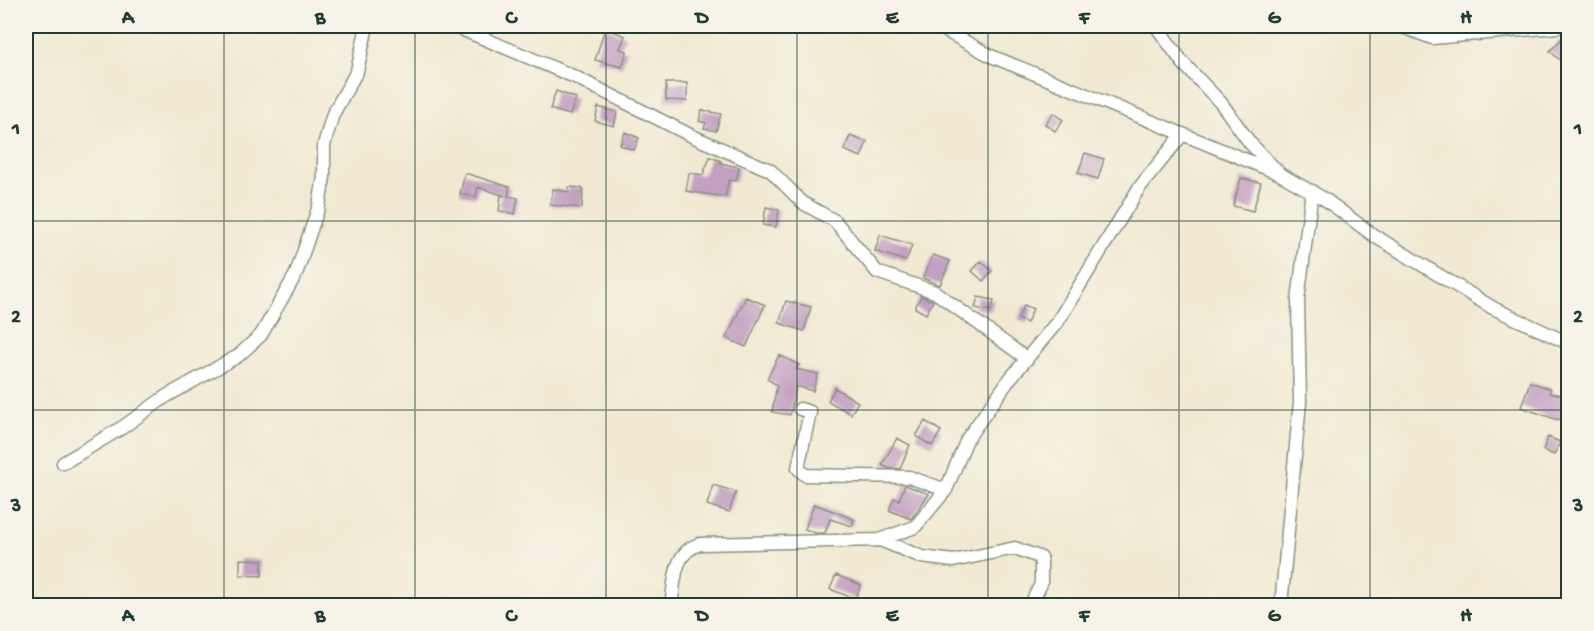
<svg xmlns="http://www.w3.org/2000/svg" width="1594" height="631" font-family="'Gochi Hand',sans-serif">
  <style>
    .building { fill: #c39fc2 }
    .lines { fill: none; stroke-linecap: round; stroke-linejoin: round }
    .minor-casing { stroke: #889383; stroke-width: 15 }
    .minor { stroke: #fff; stroke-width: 12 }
    .grid { fill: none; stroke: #1f3d34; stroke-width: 1.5; stroke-opacity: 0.55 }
    .neatline { fill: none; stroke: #1f3d34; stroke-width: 2 }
    .grid-label { font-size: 20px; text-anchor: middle; font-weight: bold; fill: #1f3d34 }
  </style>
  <rect width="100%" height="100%" fill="#f7f3e8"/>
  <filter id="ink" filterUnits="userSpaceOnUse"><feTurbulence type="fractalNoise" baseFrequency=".0167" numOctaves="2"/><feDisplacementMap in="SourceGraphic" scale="12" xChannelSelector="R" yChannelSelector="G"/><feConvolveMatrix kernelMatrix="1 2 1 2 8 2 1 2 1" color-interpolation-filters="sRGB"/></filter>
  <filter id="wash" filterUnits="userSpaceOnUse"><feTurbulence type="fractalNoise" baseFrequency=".008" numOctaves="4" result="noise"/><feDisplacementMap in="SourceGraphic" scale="24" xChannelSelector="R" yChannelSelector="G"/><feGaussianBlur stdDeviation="1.35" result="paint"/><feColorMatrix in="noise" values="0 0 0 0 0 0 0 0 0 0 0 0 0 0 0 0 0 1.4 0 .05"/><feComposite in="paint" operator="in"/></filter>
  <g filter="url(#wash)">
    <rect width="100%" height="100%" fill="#f1e9d2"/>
    <g id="blocks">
      <path class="building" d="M 605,28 L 625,36 L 620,49 L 627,51 L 622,67 L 595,60 Z
        M 1566,34 L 1569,34 L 1569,68 L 1550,51 Z
        M 666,83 L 687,83 L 687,101 L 666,100 Z
        M 556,91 L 576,98 L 570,115 L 550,109 Z
        M 598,107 L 617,112 L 614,126 L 595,121 Z
        M 702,110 L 721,114 L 716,131 L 704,128 L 706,123 L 699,121 Z
        M 1053,113 L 1063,120 L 1055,131 L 1045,124 Z
        M 625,132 L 639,138 L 634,150 L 620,145 Z
        M 850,136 L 867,142 L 861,157 L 844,150 Z
        M 1085,153 L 1104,159 L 1098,179 L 1078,173 Z
        M 710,157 L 721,161 L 720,163 L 739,167 L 736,181 L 729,180 L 725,197 L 686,191 L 689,173 L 703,175 Z
        M 465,173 L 510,187 L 508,196 L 518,198 L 515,214 L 499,211 L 501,195 L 505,196 L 478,187 L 476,197 L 460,194 Z
        M 1241,178 L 1261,183 L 1253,211 L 1233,206 Z
        M 569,187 L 583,188 L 582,208 L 550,205 L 553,189 L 569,192 Z
        M 766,207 L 779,210 L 776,227 L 763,225 Z
        M 880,235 L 912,245 L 906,261 L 875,251 Z
        M 933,255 L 950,261 L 940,285 L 923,278 Z
        M 981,261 L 992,271 L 983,281 L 972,271 Z
        M 921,296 L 933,301 L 926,314 L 915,308 Z
        M 746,297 L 765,305 L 746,347 L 726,338 Z
        M 978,297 L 994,300 L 991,311 L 975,308 Z
        M 786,301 L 811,307 L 804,331 L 779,323 Z
        M 1024,305 L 1033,309 L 1027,323 L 1018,319 Z
        M 779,355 L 799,365 L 796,369 L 818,374 L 813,391 L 796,386 L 790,415 L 772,412 L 777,385 L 767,379 Z
        M 1530,382 L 1551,389 L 1549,393 L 1569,396 L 1569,420 L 1555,419 L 1521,407 Z
        M 835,388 L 858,402 L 851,414 L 828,401 Z
        M 925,421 L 941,431 L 932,446 L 916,436 Z
        M 1548,437 L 1560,442 L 1554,455 L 1543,450 Z
        M 897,438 L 910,445 L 900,469 L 888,468 L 882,465 Z
        M 713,485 L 736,492 L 729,512 L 707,505 Z
        M 905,485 L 929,494 L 911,519 L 889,510 L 894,498 L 899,500 Z
        M 814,504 L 854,519 L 852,526 L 830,519 L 825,533 L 815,533 L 805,529 Z
        M 240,559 L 262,560 L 262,576 L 240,575 Z
        M 836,575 L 861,585 L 855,599 L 830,589 Z"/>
    </g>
  </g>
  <g filter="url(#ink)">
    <use href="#blocks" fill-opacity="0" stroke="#889383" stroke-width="1.5"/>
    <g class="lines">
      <g class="minor-casing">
        <path id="minor" d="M 454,26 L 575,77 L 692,136 L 770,170 L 803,203 L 835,221 L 877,272 L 935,292 L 1027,359
          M 937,26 L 991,56 L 1278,173 L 1326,200 L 1373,235 L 1493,308 L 1568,343
          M 1156,26 L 1183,63 L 1221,103 L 1250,143 L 1278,172
          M 1400,26 L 1432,38 L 1568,26
          M 800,409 L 810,412 L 798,468 L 805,475 L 909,477 L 946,490
          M 63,463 L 123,427 L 165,397 L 238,356 L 261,335 L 296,274 L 319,206 L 324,177 L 324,145 L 333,114 L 357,71 L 367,26
          M 880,540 L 922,557 L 953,561 L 1015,548 L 1041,558 L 1041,584 L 1030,606
          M 671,606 C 675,581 673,552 700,544 L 879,540 L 915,527 L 946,490 L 967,439 L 1009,380 L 1058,321 L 1139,188 L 1182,135
          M 1281,606 L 1300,402 L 1298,300 L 1312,191"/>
      </g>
      <use href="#minor" class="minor"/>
    </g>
  </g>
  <path class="grid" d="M 224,26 L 224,606M 415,26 L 415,606M 606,26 L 606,606M 797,26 L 797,606M 988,26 L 988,606M 1179,26 L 1179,606M 1370,26 L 1370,606M 26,221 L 1568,221M 26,410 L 1568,410"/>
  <rect width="1594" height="631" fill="none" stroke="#f7f3e8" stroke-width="66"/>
  <rect x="33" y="33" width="1528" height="565" class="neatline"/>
  <g class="grid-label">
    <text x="128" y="23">A</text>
    <text x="320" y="23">B</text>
    <text x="511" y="23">C</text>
    <text x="702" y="23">D</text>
    <text x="892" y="23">E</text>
    <text x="1084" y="23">F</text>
    <text x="1274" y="23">G</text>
    <text x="1466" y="23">H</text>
    <text x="16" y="134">1</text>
    <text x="1578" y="134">1</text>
    <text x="16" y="322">2</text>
    <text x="1578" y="322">2</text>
    <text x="16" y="511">3</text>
    <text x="1578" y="511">3</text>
    <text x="128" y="621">A</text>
    <text x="320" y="621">B</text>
    <text x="511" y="621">C</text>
    <text x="702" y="621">D</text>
    <text x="892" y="621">E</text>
    <text x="1084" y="621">F</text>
    <text x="1274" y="621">G</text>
    <text x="1466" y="621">H</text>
  </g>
</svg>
